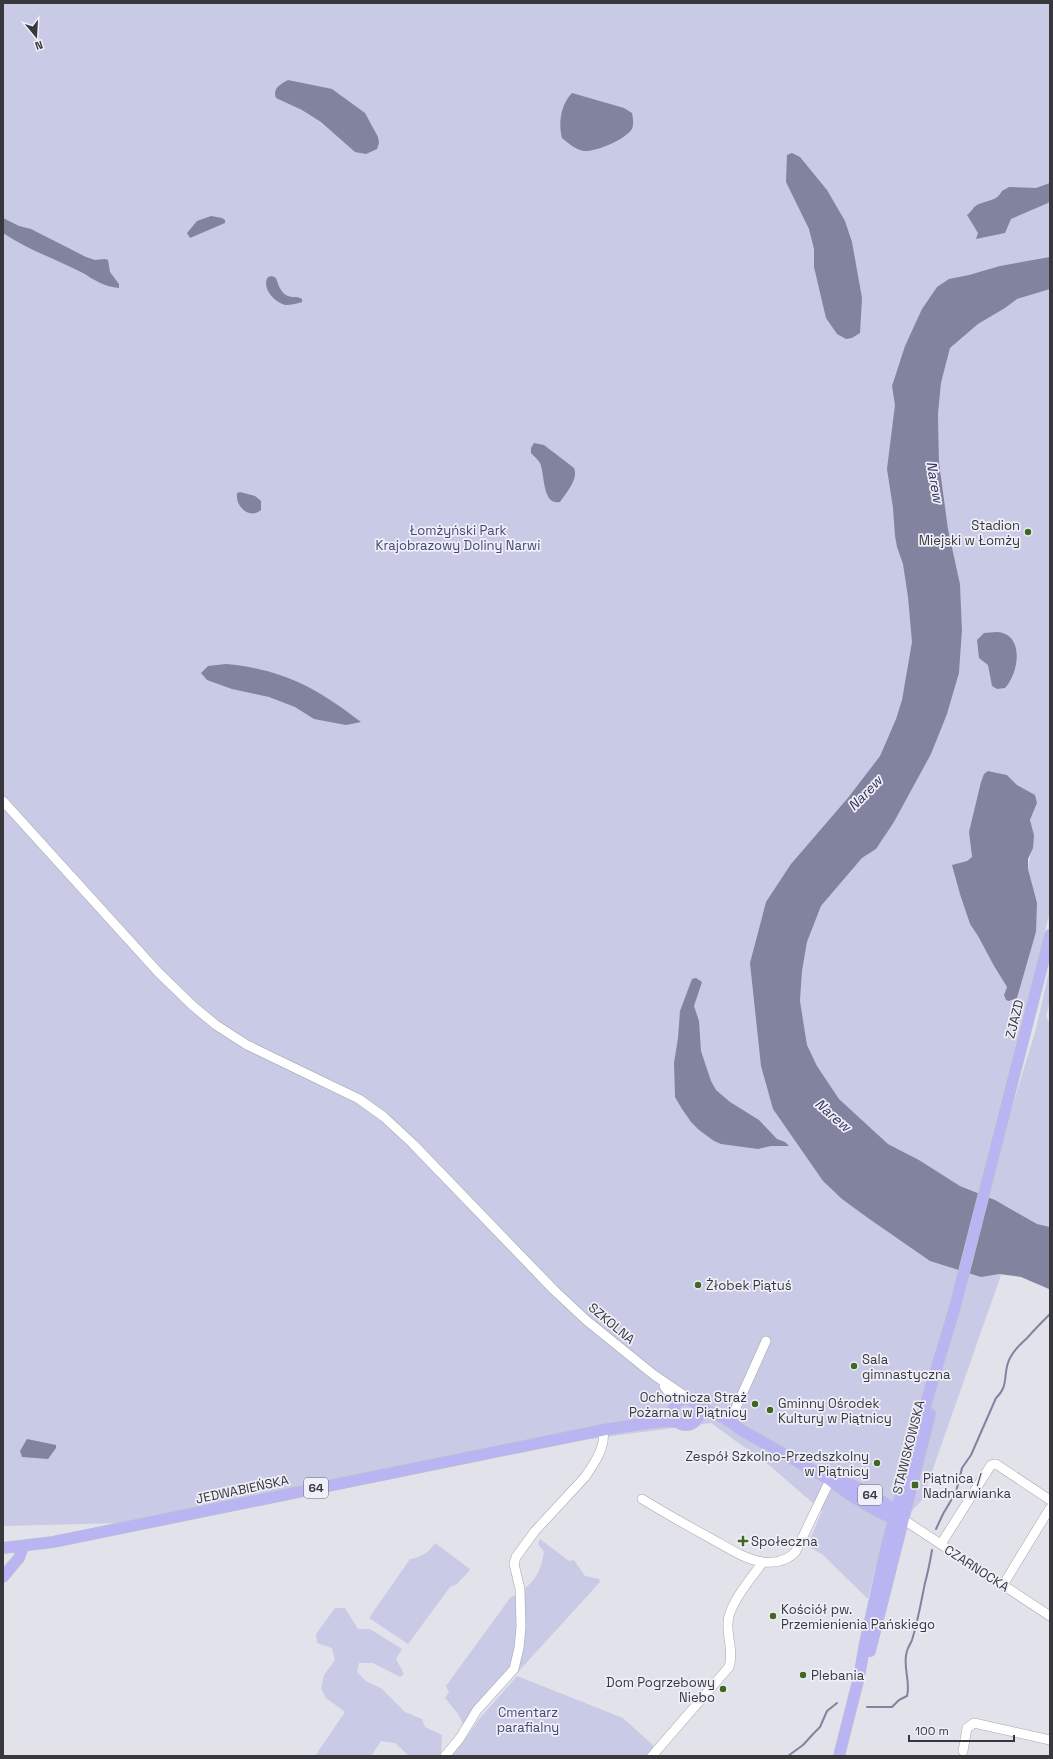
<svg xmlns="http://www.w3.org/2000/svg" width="1053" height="1759" font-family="'Space Grotesk',sans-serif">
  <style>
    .green { fill: #c9cae5; fill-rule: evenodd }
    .water { fill: #82839f }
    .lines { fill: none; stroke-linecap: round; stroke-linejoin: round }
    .stream { stroke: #82839f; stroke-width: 2 }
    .minor-casing { stroke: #a5a5ae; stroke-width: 10 }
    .major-casing { stroke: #c3c3c4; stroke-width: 12 }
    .minor { stroke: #fff; stroke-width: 9 }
    .major { stroke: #b9b5f2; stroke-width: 11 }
    .poi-dot { fill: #406823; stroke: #efeff9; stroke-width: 1.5 }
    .labels { text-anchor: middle; stroke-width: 3.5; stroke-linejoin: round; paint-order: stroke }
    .shield { fill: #efeff9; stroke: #6f6f75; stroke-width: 1 }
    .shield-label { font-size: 12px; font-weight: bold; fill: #38383c }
    .poi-label { font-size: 13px; fill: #38383c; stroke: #efeff9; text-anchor: start }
    .park-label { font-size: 13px; fill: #484772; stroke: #efeff9 }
    .street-label { font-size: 13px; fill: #38383c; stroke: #efeff9 }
    .water-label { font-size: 14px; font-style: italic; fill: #33315a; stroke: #efeff9 }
  </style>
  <rect width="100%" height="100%" fill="#e2e2eb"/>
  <path class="green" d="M 3,3 L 1050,3 L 1050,260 L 933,312 L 924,594 L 902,700 L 896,719 L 880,756 L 847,799 L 777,937 L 812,1128 L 1001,1275 L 922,1500 L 883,1541 L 868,1599 L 822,1554 L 807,1546 L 822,1511 L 769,1465 L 711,1423 L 461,1456 L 123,1523 L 3,1526 Z
    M 1050,289 L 1050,911 L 978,1193 L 960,1186 L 919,1160 L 888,1144 L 839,1099 L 817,1066 L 807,1045 L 800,1001 L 802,971 L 807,942 L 821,906 L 862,858 L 876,849 L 894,822 L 931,754 L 947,714 L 959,673 L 962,629 L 960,584 L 948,529 L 939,462 L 938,414 L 941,383 L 950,348 L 978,324 L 1005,308 L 1017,299 ZM 989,771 L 1007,775 L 1017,785 L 1028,791 L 1037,803 L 1030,820 L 1034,835 L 1028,869 L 1036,919 L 1036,932 L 1017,998 L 1004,995 L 1007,987 L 994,966 L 978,936 L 970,924 L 953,865 L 967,861 L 972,857 L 969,832 Z
    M 1050,967 L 1050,1001 L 1046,1016 L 1048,1021 L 1050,1022 L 1050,1227 L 1037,1224 L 989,1197 L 1011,1111 L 1036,1029 Z
    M 540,1539 L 569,1561 L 574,1560 L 585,1576 L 599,1579 L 600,1582 L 478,1716 L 463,1724 L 458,1714 L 445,1698 L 449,1692 L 446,1686 L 510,1598 C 531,1586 540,1577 544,1552 L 538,1544 Z
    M 435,1543 L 470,1569 L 469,1571 L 457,1584 L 450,1587 L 408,1644 L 369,1618 L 410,1559 C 422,1557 428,1553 435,1543 Z
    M 335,1608 L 345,1608 L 358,1629 L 370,1629 L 402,1649 L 396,1659 L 404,1674 L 400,1677 L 373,1663 L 359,1663 L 357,1672 L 367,1682 L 381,1688 L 405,1712 L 422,1719 L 425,1727 L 442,1735 L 441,1756 L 409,1756 L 395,1743 L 381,1741 L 371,1756 L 315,1756 L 345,1712 L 326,1698 L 321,1688 L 324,1675 L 335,1660 L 332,1648 L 317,1643 L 316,1634 Z
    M 517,1676 L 623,1718 L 656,1748 L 648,1756 L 450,1756 L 469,1734 L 479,1719 Z"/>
  <path class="water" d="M 288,80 L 332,89 L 365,113 L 378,137 L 379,143 L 377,149 L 366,154 L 355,152 L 321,122 L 302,110 L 276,98 C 272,88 281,84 288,80 Z
    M 572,93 L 624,108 L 632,113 C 633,118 634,124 632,129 C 626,139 596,152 584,151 C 576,150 568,143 562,138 C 558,123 561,104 572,93 Z
    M 792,153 L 800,157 L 827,190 L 845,221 L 852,242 L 862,298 L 860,333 L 852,338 L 846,339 L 837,334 L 826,318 L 814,267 L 814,249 L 809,229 L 786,182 L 787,155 Z
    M 1050,183 L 1050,201 L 1048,203 L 1011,219 L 1005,233 L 976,239 L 978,233 L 967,215 C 972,212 973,206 979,204 C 988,200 997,201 1002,191 L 1009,187 L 1036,188 Z
    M 211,216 L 222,218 L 225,220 L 225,223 L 190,238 L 187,233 L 197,221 Z
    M 3,218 L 19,226 L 31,229 L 86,257 L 95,260 L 105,259 L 108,260 L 110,272 L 119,284 L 119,288 C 105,287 94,280 83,273 C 56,259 28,250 3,233 Z
    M 1050,257 L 1050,289 L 1017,299 L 1005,308 L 978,324 L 950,348 L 941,383 L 938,414 L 939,462 L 948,529 L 960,584 L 962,630 L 959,673 L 947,714 L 931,754 L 894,822 L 876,849 L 862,858 L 821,906 L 807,942 L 802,971 L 800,1001 L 807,1045 L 817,1066 L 839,1099 L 888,1144 L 919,1160 L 960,1186 L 995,1200 L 1037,1224 L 1050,1227 L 1049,1289 L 1021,1277 L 999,1274 L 981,1277 L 930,1261 L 868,1218 L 842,1199 L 823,1181 L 773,1109 L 761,1066 L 750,963 L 766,902 L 791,864 L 847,799 L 880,756 L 896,719 L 902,700 L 912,642 L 908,597 L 903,564 L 897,547 L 895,536 L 893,508 L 887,469 L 895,405 L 892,386 L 905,346 L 922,309 L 937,287 L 949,279 L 969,275 L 1000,266 Z
    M 272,276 L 276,278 C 279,287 282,296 292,297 C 297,297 298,297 302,299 L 302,302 C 296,304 291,305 286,305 C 275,303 261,288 268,277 Z
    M 534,443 L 544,445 L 574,468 C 579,479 566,493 560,502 C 542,506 545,474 540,463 C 538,460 534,456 531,453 L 531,448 Z
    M 240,492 L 255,496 L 261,501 L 261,510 C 249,520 235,506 237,493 Z
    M 997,632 C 1025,634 1019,673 1005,688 L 997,689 L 992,686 L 988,665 L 979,658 L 977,640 L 984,633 Z
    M 226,664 C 282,669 317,688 361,722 L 346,725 L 314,719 L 295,707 L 269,697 L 232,689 L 207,680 L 201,673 L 208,666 Z
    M 988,771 L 1007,775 L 1017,785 L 1035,795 L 1037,803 L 1030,820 L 1034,835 L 1033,848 L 1028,859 L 1028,869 L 1037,903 L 1036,932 L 1017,998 L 1009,1001 L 1006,1000 L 1004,995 L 1007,987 L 994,966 L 978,936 L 970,924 L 960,894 L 952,865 L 967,861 L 972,857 L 969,832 L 981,782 L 984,774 Z
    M 696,978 L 702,982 L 694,1006 L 699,1021 L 701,1051 L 711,1081 L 716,1090 L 730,1102 L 759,1120 L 777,1139 L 785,1142 L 789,1146 L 771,1146 L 758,1149 L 721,1144 L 714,1141 L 699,1130 L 691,1122 L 682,1109 L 675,1097 L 674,1063 L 678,1038 L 680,1011 L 692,979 Z
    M 27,1439 L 56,1445 L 56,1448 L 48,1459 L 22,1457 L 20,1451 Z"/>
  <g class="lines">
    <path class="stream" d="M 936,1529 L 943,1514 L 956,1492 L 962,1468 L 971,1455 L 996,1398 C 1010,1385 1002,1373 1010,1358 C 1015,1348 1021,1344 1028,1337 C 1035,1329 1042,1322 1050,1314
      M 867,1707 L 892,1707 L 899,1700 L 907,1696 C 911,1681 902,1666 907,1651 C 908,1647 911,1643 912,1640 C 918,1621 921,1602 925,1583 C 928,1572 930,1562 932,1550
      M 788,1756 L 803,1745 L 814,1733 L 820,1727 L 827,1711 L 837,1703"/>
    <g class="minor-casing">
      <path id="minor" d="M 3,801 L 158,972 L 193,1006 L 216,1025 L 247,1045 L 359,1099 L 384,1117 L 413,1144 L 554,1290 L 586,1320 L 654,1375 L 688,1398
        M 664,1386 L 674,1399 L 676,1404
        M 730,1421 L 766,1341
        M 642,1499 C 665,1513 688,1526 712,1539 C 728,1548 744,1559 763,1562 C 775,1563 788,1561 796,1551 L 830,1480
        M 904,1520 L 1050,1616
        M 941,1544 L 991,1465 L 996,1464 L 1050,1500
        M 1003,1585 L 1050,1508
        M 963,1751 L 967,1728 L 974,1723 L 1050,1740
        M 445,1756 L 460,1738 L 477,1710 L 514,1669 L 519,1648 L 521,1627 L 520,1589 L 514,1564 L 516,1557 L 535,1531 L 585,1477 C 594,1464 606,1447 603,1430
        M 652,1756 L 729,1667 C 734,1652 727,1638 728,1623 C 728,1605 752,1577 763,1562"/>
    </g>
    <g class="major-casing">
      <path id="major" d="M673 1412a13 13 0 1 1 26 0a13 13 0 1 1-26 0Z
        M 699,1407 L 726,1419 L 743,1431 L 830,1480 C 844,1492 884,1518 901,1520
        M 837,1481 C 855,1484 889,1503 901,1517
        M 3,1548 L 53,1542 L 608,1429 L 664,1421 L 677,1422
        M 3,1577 L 19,1558 L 23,1546
        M 870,1651 L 930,1414
        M 839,1756 L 859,1677 L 865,1643 L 888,1541 L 924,1410 L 955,1307 L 1050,935"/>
    </g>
    <use href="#minor" class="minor"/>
    <use href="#major" class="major"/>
  </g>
  <g class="poi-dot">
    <circle cx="1028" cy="532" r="4"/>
    <circle cx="698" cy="1285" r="4"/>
    <circle cx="854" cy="1366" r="4"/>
    <circle cx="755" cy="1404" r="4"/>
    <circle cx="770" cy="1410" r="4"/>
    <circle cx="877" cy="1463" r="4"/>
    <rect x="911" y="1481" width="8" height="8" rx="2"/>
    <path d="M741 1535h4v4h4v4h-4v4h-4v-4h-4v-4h4z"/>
    <circle cx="773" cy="1616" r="4"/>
    <circle cx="803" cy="1675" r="4"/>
    <circle cx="723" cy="1689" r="4"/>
  </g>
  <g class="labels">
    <g class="shield">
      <rect x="304" y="1478" width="24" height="20" rx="3"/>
      <rect x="858" y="1485" width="24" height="20" rx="3"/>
    </g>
    <g class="shield-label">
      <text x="316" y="1492">64</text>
      <text x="870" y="1499">64</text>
    </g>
    <g class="poi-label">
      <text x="1020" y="530" text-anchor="end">Stadion<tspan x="1020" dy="15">Miejski w Łomży</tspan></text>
      <text x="706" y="1290">Żłobek Piątuś</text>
      <text x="862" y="1364">Sala<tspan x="862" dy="15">gimnastyczna</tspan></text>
      <text x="747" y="1402" text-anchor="end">Ochotnicza Straż<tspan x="747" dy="15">Pożarna w Piątnicy</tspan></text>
      <text x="778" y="1408">Gminny Ośrodek<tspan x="778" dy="15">Kultury w Piątnicy</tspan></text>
      <text x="869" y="1461" text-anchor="end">Zespół Szkolno-Przedszkolny<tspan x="869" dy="15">w Piątnicy</tspan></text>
      <text x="923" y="1483">Piątnica /<tspan x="923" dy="15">Nadnarwianka</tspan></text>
      <text x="751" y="1546">Społeczna</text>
      <text x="781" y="1614">Kościół pw.<tspan x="781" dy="15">Przemienienia Pańskiego</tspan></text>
      <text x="811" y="1680">Plebania</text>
      <text x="715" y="1687" text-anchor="end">Dom Pogrzebowy<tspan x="715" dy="15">Niebo</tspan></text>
    </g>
    <g class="park-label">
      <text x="458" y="535">Łomżyński Park<tspan x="458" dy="15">Krajobrazowy Doliny Narwi</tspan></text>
      <text x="528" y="1717">Cmentarz<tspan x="528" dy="15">parafialny</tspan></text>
    </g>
    <g class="street-label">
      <text transform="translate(1014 1019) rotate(-76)" y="5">ZJAZD</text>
      <text transform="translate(612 1323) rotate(40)" y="5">SZKOLNA</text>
      <text transform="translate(908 1447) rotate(-76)" y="5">STAWISKOWSKA</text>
      <text transform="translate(242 1489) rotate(-12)" y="5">JEDWABIEŃSKA</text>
      <text transform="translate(977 1568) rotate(33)" y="5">CZARNOCKA</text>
    </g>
    <g class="water-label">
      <text transform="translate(935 482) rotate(80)" y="5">Narew</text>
      <text transform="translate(865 793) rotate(-46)" y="5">Narew</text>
      <text transform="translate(833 1115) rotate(41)" y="5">Narew</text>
    </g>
  </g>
  <rect width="1053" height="1759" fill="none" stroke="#38383c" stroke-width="8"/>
  <g transform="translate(36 36) rotate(162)" stroke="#efeff9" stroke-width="3" paint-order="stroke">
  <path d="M0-3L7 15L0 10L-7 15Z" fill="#38383c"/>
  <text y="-6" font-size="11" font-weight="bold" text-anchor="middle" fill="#38383c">N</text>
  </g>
  <path d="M909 1735v6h105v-6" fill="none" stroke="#38383c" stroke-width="2"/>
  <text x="915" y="1735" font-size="12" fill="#38383c" stroke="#efeff9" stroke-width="3" paint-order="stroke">100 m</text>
</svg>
